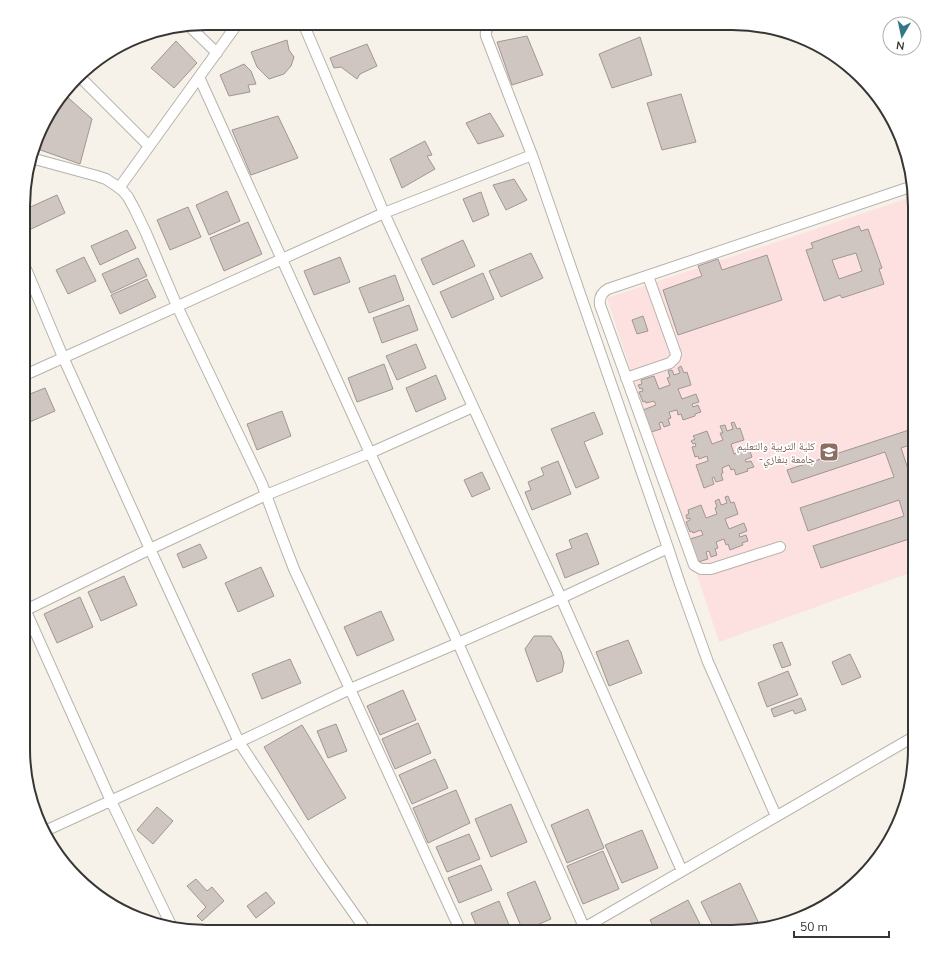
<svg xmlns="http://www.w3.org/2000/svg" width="938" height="955" font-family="'Nunito Sans','Noto Naskh Arabic',sans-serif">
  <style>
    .education { fill: #fce1e0 }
    .building { fill: #cfc5c1; stroke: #a09692; fill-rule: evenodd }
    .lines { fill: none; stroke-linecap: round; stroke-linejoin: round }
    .minor-casing { stroke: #b7b3ab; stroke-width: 12 }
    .minor { stroke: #fff; stroke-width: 10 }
    .labels { text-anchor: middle; stroke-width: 3.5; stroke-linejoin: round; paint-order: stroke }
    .education-label { font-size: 11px; fill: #785e54; stroke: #fff; text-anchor: end }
    .rim { fill: none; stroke: #383633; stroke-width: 2 }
  </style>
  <rect width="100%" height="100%" fill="#f6f1e9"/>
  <path class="education" d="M 915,196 L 915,571 L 719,642 L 607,298 Z"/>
  <path class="building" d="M 527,36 L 543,75 L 512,85 L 497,42 Z
    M 640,37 L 652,75 L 612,88 L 599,54 Z
    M 287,40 L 289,50 L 294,57 L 291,66 L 284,74 L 269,79 L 257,67 L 251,52 Z
    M 176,41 L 197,63 L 174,88 L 151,68 Z
    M 367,44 L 377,66 L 360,74 L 357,79 L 341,67 L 334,68 L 330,58 Z
    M 244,64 L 251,71 L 256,84 L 248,85 L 250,92 L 229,96 L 220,75 Z
    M 64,94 L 92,119 L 80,164 L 35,148 L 47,115 Z
    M 681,94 L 696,142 L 662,150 L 647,103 Z
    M 490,113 L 504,136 L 478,144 L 466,123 Z
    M 278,116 L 298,158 L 251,175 L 232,130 Z
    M 425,141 L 432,155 L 427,156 L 435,169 L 402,188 L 390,159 Z
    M 514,179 L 527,200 L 506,210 L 493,185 Z
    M 227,191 L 240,221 L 209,235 L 196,205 Z
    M 481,192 L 489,215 L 473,222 L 463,199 Z
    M 57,195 L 65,213 L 29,230 L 26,223 L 26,209 Z
    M 188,207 L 201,237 L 170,250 L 157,220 Z
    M 248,222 L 262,254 L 224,271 L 210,238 Z
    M 859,226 L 861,231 L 868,229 L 882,268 L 879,269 L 884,284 L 842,298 L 840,295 L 824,301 L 806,250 L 813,248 L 811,243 ZM 856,253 L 862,271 L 839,279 L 832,260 Z
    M 127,230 L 136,248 L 100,265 L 91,246 Z
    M 463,240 L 475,266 L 433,285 L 421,259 Z
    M 531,253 L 543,278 L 501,297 L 489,271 Z
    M 767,255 L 782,300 L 678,335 L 663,290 L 702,276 L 698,266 L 718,259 L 722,270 Z
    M 84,257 L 96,281 L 68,294 L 56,270 Z
    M 340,257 L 350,282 L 314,295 L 304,271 Z
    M 138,258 L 147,276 L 111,293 L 102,274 Z
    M 483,273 L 494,299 L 452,318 L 440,292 Z
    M 395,275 L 404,300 L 369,313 L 359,288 Z
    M 147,279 L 156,297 L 120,314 L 111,295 Z
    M 409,305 L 418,330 L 382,343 L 373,318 Z
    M 643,316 L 648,331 L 637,334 L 632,320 Z
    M 416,344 L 426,368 L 397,380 L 386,356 Z
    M 384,364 L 393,389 L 357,402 L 348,378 Z
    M 681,366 L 684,373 L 687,372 L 691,385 L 678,389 L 682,399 L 696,394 L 699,402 L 692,404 L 693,407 L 698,405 L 701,412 L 695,414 L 695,416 L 683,420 L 681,414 L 678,415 L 677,410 L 669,412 L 671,418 L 668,419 L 670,425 L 664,427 L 662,422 L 659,423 L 661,429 L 651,432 L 643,410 L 656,405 L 654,401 L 646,403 L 645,401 L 643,402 L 639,392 L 643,391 L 642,388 L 640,389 L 638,385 L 642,384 L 641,380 L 654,376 L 659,389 L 670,385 L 667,378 L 670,377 L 668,371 L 672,370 L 674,375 L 680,373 L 678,368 Z
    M 436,375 L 446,399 L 416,412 L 406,388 Z
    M 45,388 L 55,411 L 25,424 L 25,396 Z
    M 282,411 L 291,436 L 257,450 L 247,424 Z
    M 594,412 L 603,434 L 584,442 L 599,478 L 576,488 L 551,429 Z
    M 734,422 L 737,429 L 740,428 L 744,440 L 731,444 L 734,454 L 749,449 L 752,457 L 745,460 L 746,462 L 751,461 L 754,467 L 747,469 L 748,471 L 736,475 L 734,469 L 731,470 L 729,465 L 722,468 L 723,473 L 721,474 L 723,480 L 716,482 L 714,477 L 712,478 L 714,484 L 704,488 L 696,465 L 708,461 L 707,456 L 699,459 L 698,456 L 695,457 L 692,447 L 696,446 L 695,443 L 693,444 L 691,441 L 695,439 L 693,436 L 707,431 L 712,444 L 723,440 L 720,433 L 723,433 L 720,426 L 725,425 L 727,431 L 733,429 L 731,423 Z
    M 915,428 L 915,443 L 901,448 L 909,472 L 915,470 L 915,484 L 911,485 L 915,495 L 915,537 L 821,568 L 813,546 L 904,516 L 899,500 L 808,531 L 800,508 L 894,477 L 885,452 L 792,483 L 787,470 Z
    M 558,461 L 571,494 L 532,510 L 525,492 L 531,490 L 528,482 L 544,475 L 541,468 Z
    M 482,472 L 490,489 L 472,497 L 464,480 Z
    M 728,496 L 731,503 L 734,502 L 738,514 L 725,519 L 729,529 L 744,523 L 747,531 L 739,534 L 740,537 L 746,535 L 748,541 L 742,543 L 743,545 L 730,550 L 728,544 L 726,545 L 724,539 L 716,542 L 718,548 L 715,549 L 717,555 L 711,557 L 709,551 L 706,552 L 708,559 L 698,562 L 690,539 L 703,535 L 701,530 L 693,533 L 692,531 L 690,532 L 686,522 L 690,520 L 690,518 L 687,519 L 686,515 L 689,514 L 688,510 L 701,505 L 706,518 L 717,514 L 715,508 L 717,507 L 715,501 L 719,499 L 721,505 L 727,503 L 725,497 Z
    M 587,533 L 599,564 L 565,578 L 556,554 L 572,548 L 569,540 Z
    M 200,544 L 207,558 L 183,568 L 177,554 Z
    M 261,567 L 274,596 L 238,612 L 225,583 Z
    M 124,576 L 137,605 L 101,621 L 88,592 Z
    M 80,597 L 93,627 L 57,643 L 44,614 Z
    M 381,611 L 394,640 L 357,656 L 344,627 Z
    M 534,636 L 551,636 L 561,652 L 564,663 L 562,672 L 537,682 L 525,649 Z
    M 628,640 L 642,673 L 609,686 L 596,652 Z
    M 782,642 L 791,665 L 782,668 L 773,645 Z
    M 850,654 L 861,677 L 842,685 L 832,662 Z
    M 290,659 L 301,683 L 262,699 L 252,674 Z
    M 788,671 L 798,695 L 767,707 L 758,683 Z
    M 403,690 L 416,720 L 380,735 L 367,706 Z
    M 801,698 L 806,710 L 795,714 L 793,710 L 774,717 L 771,709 Z
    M 418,723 L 431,753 L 395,769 L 382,739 Z
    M 336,724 L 347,751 L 328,758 L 317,731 Z
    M 302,725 L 346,798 L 308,820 L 264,747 Z
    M 435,759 L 448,788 L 412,804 L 399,775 Z
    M 456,790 L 470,823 L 428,843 L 413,808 Z
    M 511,804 L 527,842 L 491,857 L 475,819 Z
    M 157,807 L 173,821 L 153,844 L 137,830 Z
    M 588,809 L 604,848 L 567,863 L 551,825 Z
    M 642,830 L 658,868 L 622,883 L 605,845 Z
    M 469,834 L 480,859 L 447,872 L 436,847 Z
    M 603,851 L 619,889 L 583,904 L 567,866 Z
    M 481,865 L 492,890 L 459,903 L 448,878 Z
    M 196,879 L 207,891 L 212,887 L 224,901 L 202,921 L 197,916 L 206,907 L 187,886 Z
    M 535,881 L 551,919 L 523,931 L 507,893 Z
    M 740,883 L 761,928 L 744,932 L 716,932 L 701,902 Z
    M 266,892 L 275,903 L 256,918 L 247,906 Z
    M 688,900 L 704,932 L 656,932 L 650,920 Z
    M 499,901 L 512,932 L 479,932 L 471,913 Z"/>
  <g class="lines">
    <g class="minor-casing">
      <path id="minor" d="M 303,23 L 384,213 L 561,598 L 668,548
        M 492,24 C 487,27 485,31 486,36 L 532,155 L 668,548 L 680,584 L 708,662 L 776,816
        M 189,26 L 217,53
        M 79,76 L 149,146
        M 199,77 L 370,453 L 458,643 L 584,927
        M 31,158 L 97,176 L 106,179 L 115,185 L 123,191 L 128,197 L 135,210 L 146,233 L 177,306 L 262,484 L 279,530 L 294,569 L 350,689 L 461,932
        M 119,188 L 238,23
        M 26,269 L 63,357 L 150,549 L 239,742 L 320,865 L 367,932
        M 25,375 L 384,213 L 532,155
        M 626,378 L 670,363 L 675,358 L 676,354 L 648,276
        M 780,547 L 711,569 L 701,569 L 694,565 L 600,305 C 599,298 601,293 608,289 L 913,186
        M 24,607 L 111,801 L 171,925
        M 26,610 L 150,549 L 266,495 L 370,453 L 473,407
        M 45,831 L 239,742 L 350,689 L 458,643 L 561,598 L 682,871
        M 577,932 L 915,736"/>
    </g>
    <use href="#minor" class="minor"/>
  </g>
  <defs>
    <g id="university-square" transform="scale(1)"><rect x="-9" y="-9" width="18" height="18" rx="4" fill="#8d6e63" stroke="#fff"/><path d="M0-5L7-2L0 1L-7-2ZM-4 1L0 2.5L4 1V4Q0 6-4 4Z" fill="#fff"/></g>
  </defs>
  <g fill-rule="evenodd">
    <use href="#university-square" x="829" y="452"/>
  </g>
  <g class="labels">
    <g class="education-label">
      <text x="815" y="450">كلية التربية والتعليم<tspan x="815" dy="13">-جامعة بنغازي</tspan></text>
    </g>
  </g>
  <path d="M0 0H938V955H0ZM206 30H732A176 176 0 0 1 908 206V749A176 176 0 0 1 732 925H206A176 176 0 0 1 30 749V206A176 176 0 0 1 206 30Z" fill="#fff" fill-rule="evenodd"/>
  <path class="rim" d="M206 30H732A176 176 0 0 1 908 206V749A176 176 0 0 1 732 925H206A176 176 0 0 1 30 749V206A176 176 0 0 1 206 30Z"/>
  <g transform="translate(902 36) rotate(189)"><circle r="19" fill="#ffffff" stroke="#afafad"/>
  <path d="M0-3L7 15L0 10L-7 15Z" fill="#347787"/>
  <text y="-6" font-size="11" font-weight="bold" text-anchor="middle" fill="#383633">N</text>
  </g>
  <path d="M794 931v6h95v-6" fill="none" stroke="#383633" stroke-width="2"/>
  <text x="800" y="931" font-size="12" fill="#383633" stroke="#ffffff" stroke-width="3" paint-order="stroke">50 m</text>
</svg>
